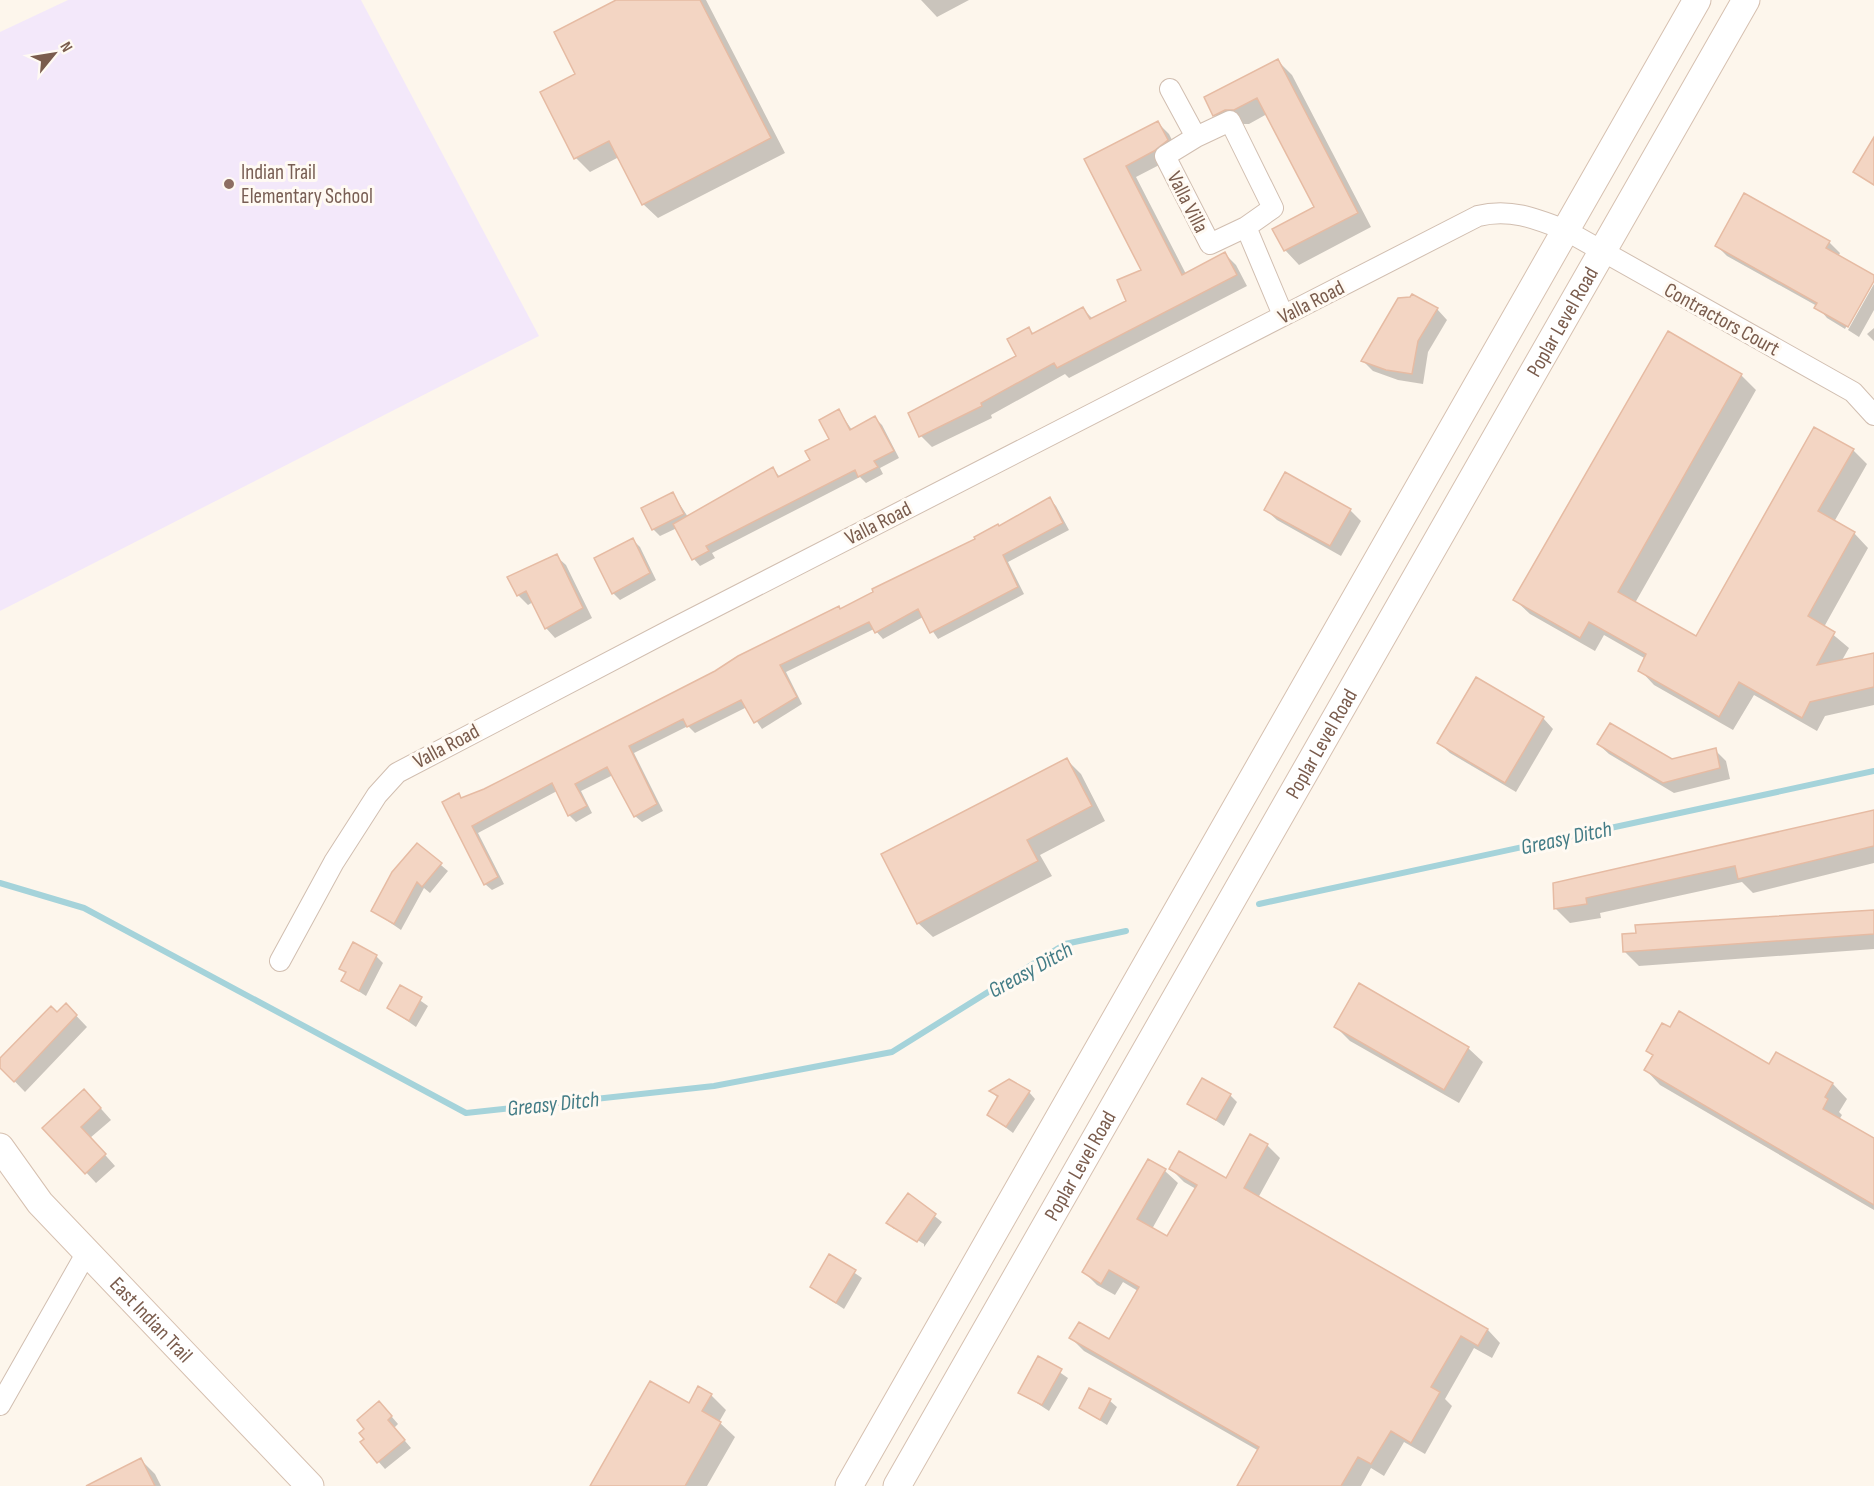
<svg xmlns="http://www.w3.org/2000/svg" width="1874" height="1486" font-family="'Sofia Sans Condensed',sans-serif">
  <style>
    .education { fill: #f3e8fa }
    .shadow { fill: #0003 }
    .lines { fill: none; stroke-linecap: round; stroke-linejoin: round }
    .stream { stroke: #a5d3da; stroke-width: 6 }
    .building { fill: #f3d5c3; stroke: #e6bba3; stroke-width: 1.5 }
    .street-casing { stroke: #d1beb0; stroke-width: 22 }
    .secondary-casing { stroke: #d6c0b0; stroke-width: 29 }
    .street { stroke: #fff; stroke-width: 20 }
    .secondary { stroke: #fff; stroke-width: 27 }
    .education-dot { fill: #8d6e63; stroke: #fffaf3; stroke-width: 2 }
    .labels { text-anchor: middle; stroke-width: 6; stroke-linejoin: round; paint-order: stroke }
    .education-label { font-size: 21px; fill: #785e54; stroke: #fffaf3; text-anchor: start }
    .street-label { font-size: 21px; fill: #7a5c4d; stroke: #fffaf3 }
    .water-label { font-size: 22px; font-style: italic; fill: #437c86; stroke: #fffaf3 }
  </style>
  <rect width="100%" height="100%" fill="#fdf6ec"/>
  <path class="education" d="M 68,0 L 361,0 L 539,336 L 0,611 L 0,32 Z"/>
  <path class="shadow" d="M 619,0 L 706,0 L 785,153 L 658,218 L 643,204 L 619,157 L 590,172 L 576,158 L 577,75 Z
    M 921,0 L 969,0 L 937,17 Z
    M 1278,61 L 1292,75 L 1371,227 L 1299,265 L 1285,250 L 1316,207 L 1267,114 L 1249,124 L 1240,124 L 1229,129 L 1215,115 Z
    M 1158,123 L 1169,134 L 1178,152 L 1165,162 L 1136,177 L 1186,274 L 1225,254 L 1236,265 L 1247,286 L 1069,378 L 1065,374 L 991,415 L 992,418 L 932,447 L 921,436 L 1018,357 L 1029,329 L 1035,335 L 1083,309 L 1093,319 L 1128,301 L 1143,271 L 1086,160 Z
    M 1829,242 L 1840,253 L 1838,257 L 1874,277 L 1845,329 L 1827,318 L 1817,306 L 1727,256 L 1717,246 Z
    M 1874,284 L 1874,310 L 1859,337 L 1848,330 Z
    M 1437,309 L 1447,320 L 1428,352 L 1423,384 L 1398,380 L 1373,371 L 1363,361 Z
    M 1874,328 L 1874,341 L 1867,334 Z
    M 1669,333 L 1741,375 L 1756,390 L 1635,603 L 1696,638 L 1853,450 L 1867,464 L 1834,522 L 1854,533 L 1868,548 L 1824,627 L 1849,648 L 1841,662 L 1874,654 L 1874,705 L 1825,716 L 1817,731 L 1754,695 L 1733,730 L 1654,685 L 1640,670 L 1646,659 L 1604,635 L 1595,651 L 1530,614 L 1515,600 Z
    M 839,411 L 852,430 L 875,418 L 882,425 L 899,458 L 880,468 L 883,474 L 866,483 L 860,477 L 712,553 L 715,558 L 700,566 L 694,559 L 677,528 L 660,536 L 653,529 L 673,494 L 688,517 L 773,469 L 780,477 L 812,461 L 831,439 Z
    M 1050,499 L 1056,506 L 1069,530 L 1008,562 L 1024,594 L 938,639 L 923,617 L 883,639 L 874,629 L 786,672 L 802,704 L 762,729 L 747,707 L 695,733 L 688,726 L 634,753 L 663,811 L 642,822 L 635,816 L 613,775 L 581,791 L 592,813 L 576,822 L 569,815 L 557,791 L 478,833 L 504,884 L 492,890 L 485,884 L 459,795 L 463,800 L 484,790 L 841,610 Z
    M 1266,510 L 1350,510 L 1361,521 L 1341,556 L 1277,520 Z
    M 633,540 L 640,547 L 656,580 L 620,600 L 613,593 Z
    M 556,556 L 566,565 L 592,618 L 555,638 L 546,628 L 533,602 L 528,605 L 518,595 Z
    M 1543,718 L 1553,729 L 1516,792 L 1450,753 L 1439,743 Z
    M 1598,744 L 1672,761 L 1715,750 L 1726,761 L 1730,779 L 1674,793 L 1609,754 Z
    M 1067,760 L 1081,774 L 1105,821 L 1040,855 L 1052,876 L 933,937 L 918,923 Z
    M 1874,812 L 1874,863 L 1753,893 L 1742,882 L 1600,913 L 1601,918 L 1570,923 L 1555,908 L 1554,884 Z
    M 417,845 L 448,871 L 430,893 L 424,888 L 401,930 L 373,911 Z
    M 1874,911 L 1874,949 L 1639,966 L 1625,952 L 1747,918 Z
    M 353,944 L 376,956 L 383,963 L 366,996 L 343,981 L 346,974 L 341,968 Z
    M 401,987 L 428,1006 L 416,1027 L 389,1008 Z
    M 66,1005 L 87,1027 L 25,1092 L 0,1066 L 0,1060 Z
    M 1336,1027 L 1468,1048 L 1483,1062 L 1459,1103 L 1350,1041 Z
    M 1648,1051 L 1770,1066 L 1776,1054 L 1833,1084 L 1847,1099 L 1839,1112 L 1842,1115 L 1839,1120 L 1874,1140 L 1874,1210 L 1660,1085 L 1646,1070 L 1654,1056 Z
    M 991,1091 L 1029,1092 L 1035,1099 L 1013,1133 L 989,1115 L 997,1097 Z
    M 1230,1095 L 1237,1102 L 1224,1126 L 1189,1103 Z
    M 95,1102 L 111,1120 L 90,1138 L 115,1166 L 96,1183 L 45,1128 Z
    M 1267,1145 L 1280,1158 L 1258,1198 L 1488,1330 L 1500,1343 L 1492,1358 L 1474,1348 L 1445,1399 L 1452,1406 L 1425,1454 L 1404,1442 L 1384,1476 L 1371,1468 L 1361,1486 L 1242,1486 L 1259,1451 L 1084,1351 L 1071,1338 L 1110,1341 L 1138,1291 L 1123,1282 L 1115,1295 L 1097,1285 L 1084,1272 L 1149,1161 L 1165,1171 L 1178,1183 L 1152,1229 L 1168,1238 L 1196,1189 L 1184,1182 L 1171,1169 L 1227,1180 Z
    M 908,1195 L 942,1222 L 924,1247 L 924,1244 L 894,1226 L 894,1229 L 888,1223 Z
    M 830,1256 L 862,1278 L 844,1309 L 811,1287 Z
    M 1039,1358 L 1068,1378 L 1049,1411 L 1020,1392 Z
    M 711,1395 L 726,1410 L 719,1422 L 735,1437 L 707,1486 L 592,1486 L 689,1405 Z
    M 1110,1401 L 1117,1407 L 1107,1425 L 1081,1408 Z
    M 386,1410 L 398,1424 L 394,1428 L 411,1448 L 385,1469 L 362,1443 Z
    M 141,1460 L 155,1474 L 161,1486 L 89,1486 Z"/>
  <g class="lines">
    <path class="stream" d="M 0,883 L 84,908 L 466,1113 L 714,1086 L 892,1052 L 1065,944 L 1126,931
      M 1259,904 L 1874,771"/>
  </g>
  <path class="building" d="M 616,0 L 700,0 L 771,138 L 642,205 L 609,141 L 574,159 L 540,92 L 575,74 L 554,32 Z
    M 1278,59 L 1358,213 L 1284,251 L 1272,229 L 1314,207 L 1257,98 L 1234,110 L 1225,110 L 1213,116 L 1204,97 Z
    M 1158,121 L 1168,140 L 1154,151 L 1126,166 L 1182,275 L 1225,252 L 1237,275 L 1057,368 L 1054,363 L 981,403 L 982,406 L 919,437 L 908,413 L 1016,356 L 1007,339 L 1029,327 L 1032,334 L 1083,307 L 1090,319 L 1126,301 L 1117,280 L 1141,270 L 1084,159 Z
    M 1874,137 L 1874,185 L 1853,172 Z
    M 1744,193 L 1830,241 L 1826,248 L 1874,275 L 1874,281 L 1848,327 L 1814,308 L 1817,303 L 1715,246 Z
    M 1412,294 L 1438,308 L 1418,341 L 1412,374 L 1386,370 L 1361,361 L 1398,298 L 1410,297 Z
    M 1668,331 L 1742,374 L 1618,592 L 1696,636 L 1814,427 L 1854,449 L 1818,511 L 1855,532 L 1808,616 L 1835,632 L 1817,665 L 1874,653 L 1874,687 L 1810,702 L 1802,718 L 1739,682 L 1719,717 L 1638,671 L 1646,654 L 1589,622 L 1580,638 L 1513,600 Z
    M 839,409 L 850,430 L 875,416 L 894,451 L 874,461 L 878,467 L 858,477 L 855,470 L 706,546 L 709,551 L 692,560 L 673,524 L 773,467 L 778,477 L 810,460 L 805,451 L 829,439 L 819,420 Z
    M 1285,472 L 1351,509 L 1330,546 L 1264,510 Z
    M 673,492 L 684,514 L 652,530 L 641,508 Z
    M 1050,497 L 1063,523 L 1003,555 L 1018,587 L 930,633 L 918,609 L 875,633 L 869,622 L 780,665 L 797,697 L 754,723 L 741,700 L 687,727 L 683,719 L 629,746 L 657,804 L 634,817 L 607,767 L 575,784 L 587,806 L 568,816 L 552,783 L 496,813 L 472,826 L 498,877 L 484,885 L 442,802 L 459,793 L 461,798 L 484,789 L 715,671 L 738,656 L 839,606 L 840,609 L 873,592 L 872,589 L 975,539 L 974,537 L 998,524 L 999,526 Z
    M 633,538 L 650,573 L 612,594 L 594,558 Z
    M 557,554 L 583,608 L 545,629 L 526,591 L 517,596 L 507,577 Z
    M 1476,677 L 1544,717 L 1505,783 L 1437,743 Z
    M 1610,723 L 1672,759 L 1716,748 L 1720,768 L 1663,783 L 1597,744 Z
    M 1067,758 L 1092,806 L 1027,840 L 1038,861 L 917,924 L 881,854 Z
    M 1874,810 L 1874,846 L 1738,879 L 1735,866 L 1586,898 L 1587,904 L 1554,909 L 1553,883 Z
    M 417,843 L 442,863 L 422,887 L 417,882 L 394,924 L 371,911 L 392,872 Z
    M 1874,910 L 1874,934 L 1623,952 L 1622,934 L 1636,933 L 1635,925 Z
    M 353,942 L 377,955 L 359,991 L 341,981 L 346,972 L 339,969 Z
    M 1359,983 L 1469,1047 L 1444,1090 L 1334,1027 Z
    M 400,985 L 422,997 L 409,1021 L 387,1008 Z
    M 66,1003 L 77,1015 L 14,1082 L 0,1068 L 0,1058 L 51,1006 L 57,1012 Z
    M 1679,1011 L 1769,1064 L 1776,1052 L 1833,1083 L 1825,1097 L 1828,1099 L 1823,1109 L 1874,1138 L 1874,1205 L 1644,1070 L 1653,1055 L 1646,1051 L 1662,1023 L 1670,1027 Z
    M 1202,1078 L 1231,1094 L 1216,1120 L 1187,1104 Z
    M 1009,1079 L 1030,1091 L 1006,1127 L 987,1115 L 998,1096 L 989,1091 Z
    M 84,1089 L 101,1108 L 81,1127 L 106,1154 L 85,1174 L 42,1128 Z
    M 1250,1134 L 1268,1144 L 1244,1188 L 1488,1329 L 1478,1346 L 1461,1336 L 1431,1387 L 1440,1392 L 1411,1443 L 1391,1431 L 1371,1464 L 1358,1457 L 1341,1486 L 1237,1486 L 1259,1447 L 1069,1338 L 1079,1322 L 1109,1339 L 1139,1287 L 1109,1270 L 1101,1284 L 1082,1272 L 1148,1159 L 1166,1169 L 1137,1219 L 1167,1236 L 1197,1185 L 1169,1169 L 1179,1151 L 1226,1178 Z
    M 908,1193 L 936,1214 L 917,1242 L 886,1223 Z
    M 829,1254 L 856,1270 L 836,1303 L 810,1287 Z
    M 1038,1356 L 1062,1369 L 1042,1405 L 1018,1393 Z
    M 650,1381 L 689,1403 L 698,1386 L 712,1394 L 702,1411 L 721,1422 L 685,1486 L 590,1486 Z
    M 1089,1388 L 1111,1399 L 1100,1420 L 1079,1408 Z
    M 379,1401 L 392,1416 L 388,1420 L 405,1440 L 377,1463 L 360,1442 L 364,1439 L 359,1433 L 364,1429 L 357,1420 Z
    M 141,1458 L 155,1486 L 86,1486 Z"/>
  <g class="lines">
    <g class="street-casing">
      <path id="street" d="M 1170,89 L 1196,137
        M 1246,227 L 1273,208 L 1230,121 L 1196,137 L 1165,156 L 1210,244 L 1246,227 L 1283,315
        M 280,961 L 334,862 L 377,795 L 397,773 L 674,628 L 1478,216 C 1509,208 1535,218 1565,230 L 1853,392 L 1874,415
        M 0,1405 L 87,1252"/>
    </g>
    <g class="secondary-casing">
      <g id="secondary">
        <path id="s1" d="M 0,1147 L 40,1203 L 310,1486"/>
        <path d="M 849,1486 L 1697,0"/>
        <path id="s2" d="M 897,1486 L 1746,0"/>
      </g>
    </g>
    <use href="#street" class="street"/>
    <use href="#secondary" class="secondary"/>
  </g>
  <circle class="education-dot" cx="229" cy="184" r="6"/>
  <g class="labels">
    <g class="education-label">
      <text x="241" y="179">Indian Trail<tspan x="241" dy="24">Elementary School</tspan></text>
    </g>
    <g class="street-label">
      <text transform="translate(1188 202) rotate(63)" y="7">Valla Villa</text>
      <text transform="translate(1311 302) rotate(-27)" y="7">Valla Road</text>
      <text transform="translate(1722 319) rotate(29)" y="7">Contractors Court</text>
      <text dy="7" stroke="none"><textPath href="#s2" startOffset="1341">Poplar Level Road</textPath></text>
      <text transform="translate(878 523) rotate(-27)" y="7">Valla Road</text>
      <text dy="7" stroke="none"><textPath href="#s2" startOffset="855">Poplar Level Road</textPath></text>
      <text transform="translate(446 746) rotate(-28)" y="7">Valla Road</text>
      <text dy="7" stroke="none"><textPath href="#s2" startOffset="369">Poplar Level Road</textPath></text>
      <text dy="7" stroke="none"><textPath href="#s1" startOffset="230">East Indian Trail</textPath></text>
    </g>
    <g class="water-label">
      <text transform="translate(1566 837) rotate(-12)" y="8">Greasy Ditch</text>
      <text transform="translate(1030 969) rotate(-29)" y="8">Greasy Ditch</text>
      <text transform="translate(553 1103) rotate(-6)" y="8">Greasy Ditch</text>
    </g>
  </g>
  <g transform="translate(54 54) rotate(60)" stroke="#fffaf3" stroke-width="4.5" paint-order="stroke">
  <path d="M0-4.5L10 22L0 15L-10 22Z" fill="#7a5c4d"/>
  <text y="-9" font-size="16" font-weight="bold" text-anchor="middle" fill="#7a5c4d">N</text>
  </g>
</svg>
